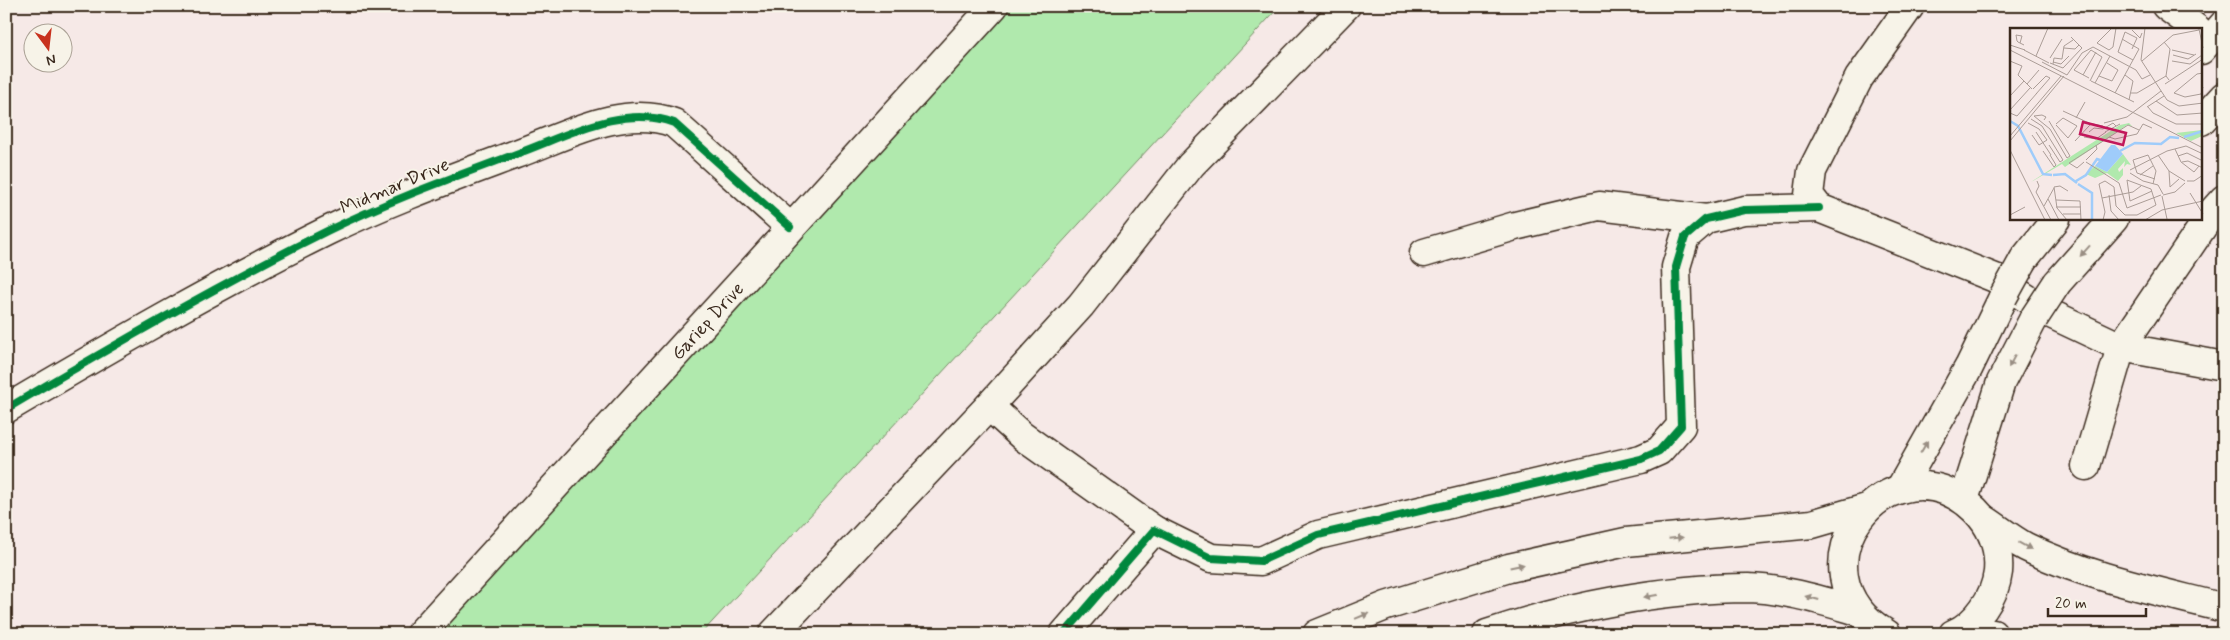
<svg xmlns="http://www.w3.org/2000/svg" width="2230" height="640" font-family="Mynerve,sans-serif">
  <style>
    .green { fill: #b0e9ad; stroke: #768a66 }
    .lines { fill: none; stroke-linecap: round; stroke-linejoin: round }
    .minor-casing { stroke: #3b2a1e; stroke-width: 31 }
    .minor { stroke: #f7f3e8; stroke-width: 28 }
    .minor-bridge-casing { stroke: #3b2a1e; stroke-width: 31; stroke-linecap: butt }
    .minor-bridge { stroke: #f7f3e8; stroke-width: 28 }
    .cycleway-casing { stroke: #f7f3e8; stroke-width: 11 }
    .cycleway { stroke: #00873e; stroke-width: 8 }
    .oneway { fill: #998e83 }
    .labels { text-anchor: middle; stroke-width: 4; stroke-linejoin: round; paint-order: stroke }
    .street-label { font-size: 19px; fill: #3b2a1e; stroke: #f7f3e8 }
    .inset-river { fill: none; stroke: #9fccfa; stroke-width: 2.5 }
    .inset-road { fill: none; stroke: #ab9d97; stroke-width: 1 }
    .view { fill: #c2185b; fill-opacity: 0.15; stroke: #c2185b; stroke-width: 2.5 }
    .inset-edge { fill: none; stroke: #3b2a1e; stroke-width: 2.5 }
  </style>
  <rect width="100%" height="100%" fill="#f6e9e7"/>
  <filter id="ink" filterUnits="userSpaceOnUse"><feTurbulence type="fractalNoise" baseFrequency=".02" numOctaves="2"/><feDisplacementMap in="SourceGraphic" scale="10" xChannelSelector="R" yChannelSelector="G"/><feConvolveMatrix kernelMatrix="1 2 1 2 8 2 1 2 1" color-interpolation-filters="sRGB"/></filter>
  <g filter="url(#ink)">
    <path class="green" d="M 996,6 L 1280,6 L 701,634 L 418,634 Z"/>
    <g class="lines">
      <g class="minor-casing">
        <g id="minor">
          <path d="M 1910,6 L 1859,78 L 1812,171 L 1809,195 L 1819,208 L 1995,278 L 2051,314 L 2121,347 L 2224,366"/>
          <path d="M 2166,6 L 2197,29"/>
          <path d="M 2201,50 L 2224,24"/>
          <path d="M 2201,121 L 2224,96"/>
          <path d="M 1424,253 L 1515,226 L 1599,206 L 1706,219"/>
          <path d="M 2024,259 L 2056,219"/>
          <path d="M 2057,283 L 2114,219"/>
          <path d="M 989,406 L 1081,305 L 1191,165 L 1346,6"/>
          <path d="M 6,409 C 111,347 218,285 327,231 C 388,201 452,178 516,154 C 564,137 623,103 674,123 L 790,227"/>
          <path d="M 2086,466 L 2121,347 L 2214,210 L 2224,199"/>
          <path d="M 1900,489 L 1969,367 L 2003,297"/>
          <path d="M 1964,500 L 2001,382 L 2034,318"/>
          <path d="M 1984,519 C 1998,528 2011,539 2026,547 C 2087,577 2158,591 2224,608"/>
          <path d="M 1958,632 L 1993,634"/>
          <path id="s1" d="M 420,634 L 994,6"/>
          <path d="M 773,634 L 989,406 L 1022,436 L 1154,530"/>
          <path d="M 1064,634 L 1154,530 L 1211,558 L 1261,561 L 1318,535 L 1641,459 L 1659,451 L 1681,426 L 1676,267 L 1685,237 L 1706,219 L 1744,210 L 1819,208"/>
          <path d="M 1317,634 L 1386,606 L 1509,568 L 1626,542 L 1812,524 L 1867,508"/>
          <path d="M 1487,634 C 1566,607 1664,588 1748,588 C 1786,589 1823,601 1859,611"/>
          <path d="M 1887,634 C 1780,570 1892,430 1975,510 C 1991,526 2000,548 1998,572 C 1995,597 1977,624 1953,634"/>
        </g>
      </g>
      <use href="#minor" class="minor"/>
      <g class="minor-bridge-casing">
        <path id="minor-bridge" d="M 2003,297 L 2024,259
          M 2034,318 L 2057,283"/>
      </g>
      <use href="#minor-bridge" class="minor-bridge"/>
      <g class="cycleway-casing">
        <path id="cycleway" d="M 6,409 C 111,347 218,285 327,231 C 388,201 452,178 516,154 C 564,137 623,103 674,123 L 790,227
          M 1064,634 L 1154,530 L 1211,558 L 1261,561 L 1318,535 L 1641,459 L 1659,451 L 1681,426 L 1676,267 L 1685,237 L 1706,219 L 1744,210 L 1819,208"/>
      </g>
      <use href="#cycleway" class="cycleway"/>
    </g>
    <defs><path id="oneway-solid" d="M-6-.8H1V-3.2L6.5 0L1 3.2V.8H-6Z" transform="scale(1.25)"/></defs>
    <g class="oneway">
      <use href="#oneway-solid" transform="translate(2085 251) rotate(132)"/>
      <use href="#oneway-solid" transform="translate(2012 361) rotate(118)"/>
      <use href="#oneway-solid" transform="translate(1924 447) rotate(-60)"/>
      <use href="#oneway-solid" transform="translate(1676 538) rotate(-6)"/>
      <use href="#oneway-solid" transform="translate(2025 546) rotate(28)"/>
      <use href="#oneway-solid" transform="translate(1517 566) rotate(-12)"/>
      <use href="#oneway-solid" transform="translate(1651 596) rotate(171)"/>
      <use href="#oneway-solid" transform="translate(1812 598) rotate(-165)"/>
      <use href="#oneway-solid" transform="translate(1362 616) rotate(-22)"/>
    </g>
  </g>
  <g class="labels">
    <g class="street-label">
      <text transform="translate(394 185) rotate(-23)" y="7">Midmar Drive</text>
      <text dy="7" stroke="none"><textPath href="#s1" startOffset="425">Gariep Drive</textPath></text>
    </g>
  </g>
  <g transform="translate(2010 28)">
    <rect width="192" height="192" fill="#f6e9e7"/>
    <path d="M 119,95 L 122,98 L 117,97 L 55,139 L 52,136 L 21,154 L 110,97 ZM 192,102 L 192,108 L 181,113 L 166,105 ZM 113,126 L 121,137 L 117,136 L 114,139 L 115,133 L 108,141 L 109,144 L 113,140 L 113,147 L 108,153 L 97,145 L 85,150 L 76,146 L 85,138 L 97,144 Z" fill="#b0e9ad"/>
    <path d="M 101,117 L 105,117 L 113,126 L 97,144 L 85,138 Z" fill="#9fccfa"/>
    <path class="inset-river" d="M 0,93 L 8,98 L 33,146 L 42,147M 174,109 L 193,103M 110,123 L 125,115 L 151,116 L 160,109 L 169,110M 43,147 L 55,146 L 67,155M 66,153 L 76,147 L 87,131 L 90,132M 68,156 L 82,165 L 82,192"/>
    <path class="inset-road" d="M 102,0 L 87,15 L 99,22 L 103,19 L 106,0M 135,0 L 131,32 L 157,72 L 169,78 L 193,75M 189,1 L 193,20M 122,2 L 130,10 L 132,5M 154,14 L 160,21 L 156,48 L 159,52M 10,15 L 12,8 L 6,7 L 7,13 L 8,14 L 14,17M 0,17 L 15,22M 54,20 L 65,21 L 69,17M 0,22 L 193,120M 14,22 L 39,35M 162,22 L 184,27M 108,24 L 115,4 L 127,10 L 122,21M 108,24 L 123,32M 163,27 L 178,31 L 186,26M 26,28 L 38,0M 40,30 L 52,11M 0,33 L 12,38 L 8,47M 132,33 L 163,7 L 189,2M 162,33 L 180,36 L 192,27M 32,34 L 57,47 L 72,25 L 83,19 L 126,42 L 132,51 L 140,47M 43,34 L 51,36 L 59,28M 40,35 L 53,40 L 72,20 L 61,9M 43,36 L 44,30 L 52,31 L 54,18 L 63,12M 193,45 L 187,46 L 164,65 L 175,69 L 191,66 L 193,59M 8,47 L 22,61M 73,47 L 86,24M 115,47 L 123,53 L 119,72M 89,48 L 102,53 L 108,42 L 97,35M 79,50 L 64,42 L 81,22 L 92,29 L 80,53M 81,53 L 124,74M 85,55 L 100,28M 17,56 L 29,42M 155,56 L 193,31M 23,61 L 36,48 L 40,50 L 26,66M 105,65 L 129,21 L 112,11M 121,65 L 127,65 L 156,48M 0,68 L 14,53M 146,73 L 167,87 L 193,85M 137,79 L 154,68M 138,79 L 143,85 L 166,96 L 193,96M 0,82 L 20,60M 53,83 L 79,95M 0,85 L 7,88 L 27,65M 24,88 L 40,101M 24,88 L 32,87 L 36,89 L 34,92M 66,90 L 75,74M 21,91 L 32,98 L 53,132M 39,93 L 60,128 L 57,130 L 40,101M 18,95 L 29,101 L 37,112 L 29,117 L 22,107M 94,95 L 117,89 L 151,63M 46,97 L 58,110 L 67,98 L 53,90 L 46,96M 80,98 L 78,95 L 93,98M 26,104 L 41,127M 79,104 L 84,100 L 93,101 L 103,95 L 106,98M 95,104 L 110,96M 0,108 L 51,48M 74,109 L 86,111 L 96,104M 99,109 L 105,111 L 127,106 L 133,96 L 142,100M 0,113 L 54,48M 65,113 L 79,98M 39,117 L 50,134 L 53,132M 165,121 L 171,134 L 184,144 L 189,138M 0,122 L 35,192M 33,123 L 44,139 L 46,137 L 40,127M 148,127 L 159,143 L 175,153M 168,128 L 177,125 L 193,133M 76,132 L 87,121 L 86,117M 74,134 L 67,140 L 59,135 L 118,97 L 129,102M 76,134 L 109,155 L 117,180 L 151,167M 172,134 L 178,133 L 193,140M 120,142 L 157,123 L 176,118 L 193,126M 159,143 L 160,159 L 169,151M 120,145 L 133,153 L 148,157 L 153,166M 130,147 L 143,138M 117,152 L 120,173 L 142,163M 27,153 L 29,158 L 26,164 L 41,192M 177,153 L 184,153 L 193,147M 143,156 L 146,143 L 138,127 L 123,132 L 127,145 L 145,151M 44,159 L 47,180 L 57,192M 44,159 L 50,158 L 58,163M 180,165 L 193,186M 99,167 L 101,183 L 109,192M 153,167 L 165,164 L 175,155M 152,168 L 157,191M 92,170 L 123,164 L 131,158M 38,171 L 49,192M 46,172 L 70,173 L 71,192M 34,178 L 44,160M 46,179 L 71,179M 53,186 L 71,186M 0,187 L 15,179M 93,192 L 95,184 L 89,156 L 95,153 L 104,159 L 106,178 L 115,187 L 127,187 L 146,177 L 141,161 L 117,152M 135,192 L 152,182 L 193,173"/>
    <path class="view" d="M 73,94 L 116,105 L 113,117 L 70,106 Z"/>
    <rect width="192" height="192" class="inset-edge"/>
  </g>
  <rect width="2230" height="640" fill="none" stroke="#f7f3e8" stroke-width="25"/>
  <rect x="12" y="12" width="2205" height="615" fill="none" stroke="#3b2a1e" stroke-width="2" filter="url(#ink)"/>
  <g transform="translate(48 48) rotate(165)"><circle r="24" fill="#f7f3e8" stroke="#aca397"/>
  <path d="M0-4L9 19L0 12L-9 19Z" fill="#c8321e"/>
  <text y="-8" font-size="14" font-weight="bold" text-anchor="middle" fill="#3b2a1e">N</text>
  </g>
  <path d="M2048 608v8h98v-8" fill="none" stroke="#3b2a1e" stroke-width="2.5"/>
  <text x="2055" y="608" font-size="15" fill="#3b2a1e" stroke="#f7f3e8" stroke-width="4" paint-order="stroke">20 m</text>
</svg>
